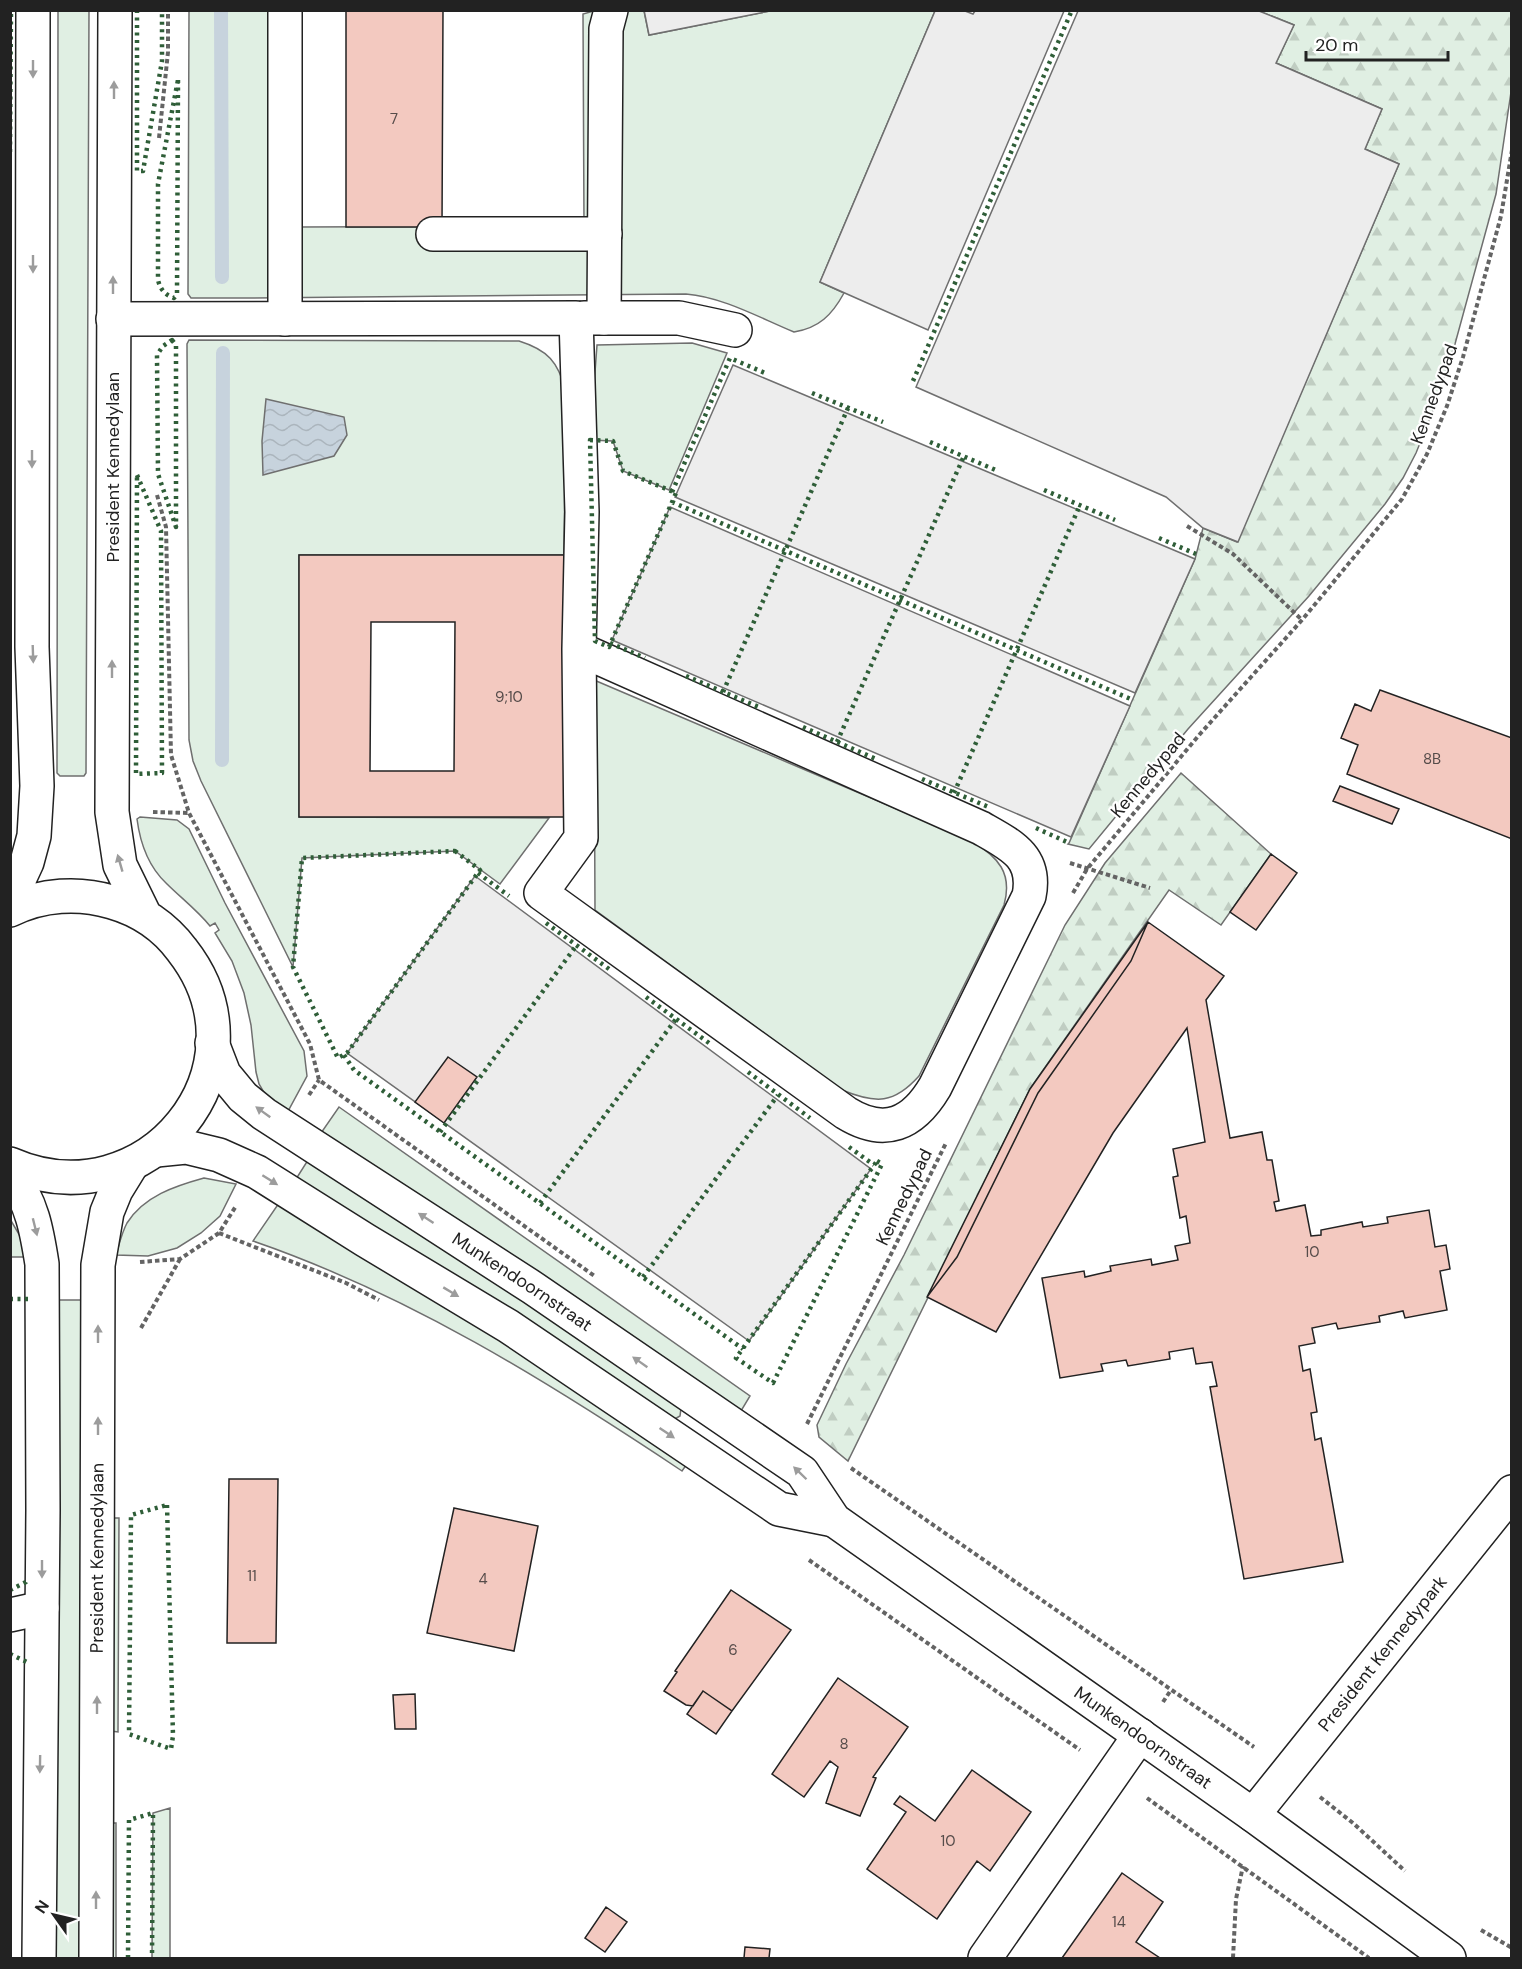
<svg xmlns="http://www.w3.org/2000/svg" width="1522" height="1969" font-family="'DM Sans',sans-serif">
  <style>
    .grass { fill: #e0efe3; stroke: #6f6f6f; stroke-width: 1.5 }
    .forest { fill: url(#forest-firs); stroke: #6f6f6f; stroke-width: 1.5 }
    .parking { fill: #ededed; stroke: #6f6f6f; stroke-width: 1.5 }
    .water { fill: url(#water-waves); stroke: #6f6f6f; stroke-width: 1.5 }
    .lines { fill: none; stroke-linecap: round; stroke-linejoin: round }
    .stream { stroke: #c7d3dd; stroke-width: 14 }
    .building { fill: #f3c9c0; stroke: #222; stroke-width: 1.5; fill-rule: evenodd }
    .minor-casing { stroke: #222; stroke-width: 36 }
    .major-casing { stroke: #222; stroke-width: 36 }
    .path { stroke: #646464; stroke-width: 4; stroke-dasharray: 4.5 3; stroke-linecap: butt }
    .minor { stroke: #fff; stroke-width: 33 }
    .major { stroke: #fff; stroke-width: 33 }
    .hedge { stroke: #2f5e38; stroke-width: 4.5; stroke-dasharray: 3 4.5; stroke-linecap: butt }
    .oneway { fill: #9c9c9c }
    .labels { text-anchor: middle; stroke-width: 4.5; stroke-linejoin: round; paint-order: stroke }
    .number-label { font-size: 15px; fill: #564c4a }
    .street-label { font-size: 18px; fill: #222; stroke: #fff }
  </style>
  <defs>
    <pattern id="forest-firs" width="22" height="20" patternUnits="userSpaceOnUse" patternTransform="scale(1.5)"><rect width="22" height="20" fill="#e0efe3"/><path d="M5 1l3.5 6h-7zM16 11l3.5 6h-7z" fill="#c0cdc2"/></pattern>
    <pattern id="water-waves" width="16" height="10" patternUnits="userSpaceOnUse" patternTransform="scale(1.5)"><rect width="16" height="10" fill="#c7d3dd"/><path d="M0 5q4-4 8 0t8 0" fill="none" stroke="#abb5bd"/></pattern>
  </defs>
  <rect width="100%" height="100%" fill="#fff"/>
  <path class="grass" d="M 597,10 L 644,11 L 649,35 L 770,11 L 935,11 L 820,282 L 844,293 C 832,315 819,328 794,332 C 760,318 723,297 686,294 L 243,298 L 191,298 L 188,294 L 189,11 L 301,11 L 299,227 L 584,226 L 583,14 Z
    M 89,11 L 86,773 L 84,776 L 60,776 L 57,773 L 58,11 Z
    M 189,340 L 519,341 C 548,350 558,362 566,391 L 564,555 L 299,555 L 299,817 L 549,818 L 500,884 L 455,851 L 302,858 L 293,967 L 201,781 L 193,761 L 189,740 L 187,344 Z
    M 692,343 L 727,353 L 669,490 L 623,471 L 613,441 L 590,440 L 597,345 Z
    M 594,680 L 972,841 C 998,857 1013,873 1004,905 L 919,1076 C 894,1104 876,1104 842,1090 L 595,910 Z
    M 140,817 L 177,820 L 189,829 L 225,903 L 304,1051 L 307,1076 L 287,1113 L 266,1096 L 259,1084 L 256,1072 L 251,1025 L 244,993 L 232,961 L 215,933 L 219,930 L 215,923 L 210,926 C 197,910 181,898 166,883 C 148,866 140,842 137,819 Z
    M 339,1107 L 750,1396 L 741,1411 L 321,1133 Z
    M 308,1160 L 678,1401 L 681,1408 L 680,1416 L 673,1420 L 296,1179 Z
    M 204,1178 L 236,1184 L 220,1216 L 201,1233 L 177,1248 L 148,1256 L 116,1255 C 119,1245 122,1232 127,1223 C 144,1196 175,1186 204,1178 Z
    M 279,1203 L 537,1361 L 687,1464 L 682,1471 C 547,1381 407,1294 253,1241 Z
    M 10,1219 L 23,1241 L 27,1254 L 24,1257 L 11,1257 Z
    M 59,1300 L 86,1300 L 82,1958 L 51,1958 Z
    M 113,1518 L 119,1518 L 118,1732 L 111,1731 Z
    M 170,1808 L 170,1958 L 152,1958 L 153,1813 Z
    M 111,1823 L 116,1823 L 116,1958 L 106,1958 Z"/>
  <path class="forest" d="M 1259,11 L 1511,11 L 1511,92 L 1496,194 L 1455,344 L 1431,416 L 1416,453 L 1403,478 L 1385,504 L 1309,596 L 1188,729 L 1089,849 L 1068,844 L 1069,843 L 1195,559 L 1203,528 L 1237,542 L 1399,164 L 1365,149 L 1382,109 L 1276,63 L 1294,25 Z
    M 1181,773 L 1271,854 L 1221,925 L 1169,890 L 1030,1089 L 848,1461 L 819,1437 L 817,1425 L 846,1364 L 904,1255 L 1065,925 L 1105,863 Z"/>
  <path class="parking" d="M 644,10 L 770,10 L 770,11 L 649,35 Z
    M 975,11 L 1064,11 L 928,330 L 820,282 L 935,11 L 965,11 L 973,14 Z
    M 1078,11 L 1259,11 L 1294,25 L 1276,63 L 1382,109 L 1365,149 L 1399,164 L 1238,542 L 1203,528 L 1166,497 L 916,387 Z
    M 733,365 L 1195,559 L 1135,693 L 675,497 Z
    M 670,507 L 1130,706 L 1071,837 L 612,640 Z
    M 475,876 L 871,1169 L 749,1341 L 347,1053 Z"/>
  <path class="water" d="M 266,399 L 344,417 L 347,435 L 334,456 L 263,475 L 262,441 Z"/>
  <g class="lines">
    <path class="stream" d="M 221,10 L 222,277
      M 222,760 L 223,353"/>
  </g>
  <path class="building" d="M 346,10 L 443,10 L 442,227 L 346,227 Z
    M 299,555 L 564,555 L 564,817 L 299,817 ZM 371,622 L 455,622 L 454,771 L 370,771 Z
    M 1380,690 L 1512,738 L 1512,839 L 1347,774 L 1358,745 L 1341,738 L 1355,704 L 1371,711 Z
    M 1340,786 L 1399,809 L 1392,824 L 1333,801 Z
    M 1271,854 L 1297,873 L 1256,930 L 1230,912 Z
    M 1148,922 L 1224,976 L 1206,1000 L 1230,1138 L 1262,1132 L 1267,1160 L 1272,1160 L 1279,1201 L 1274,1202 L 1276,1211 L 1305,1205 L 1311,1236 L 1321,1235 L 1321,1230 L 1362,1222 L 1363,1227 L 1388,1223 L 1387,1217 L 1429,1210 L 1435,1247 L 1446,1245 L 1450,1269 L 1440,1271 L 1447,1310 L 1405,1318 L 1403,1311 L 1379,1316 L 1380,1322 L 1338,1329 L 1336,1323 L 1312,1328 L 1315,1343 L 1299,1346 L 1303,1371 L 1310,1369 L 1317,1412 L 1311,1413 L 1315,1440 L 1321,1438 L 1343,1562 L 1244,1579 L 1210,1387 L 1217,1386 L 1212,1362 L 1196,1364 L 1193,1348 L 1169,1352 L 1170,1359 L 1128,1366 L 1126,1360 L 1101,1364 L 1103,1371 L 1060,1378 L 1042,1278 L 1084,1271 L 1085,1277 L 1111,1271 L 1110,1266 L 1151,1259 L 1152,1265 L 1178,1260 L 1175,1246 L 1190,1243 L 1186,1216 L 1180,1218 L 1173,1177 L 1178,1176 L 1173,1149 L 1205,1142 L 1187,1028 L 1113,1133 L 996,1332 L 927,1297 L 957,1257 L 1038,1093 L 1131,961 Z
    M 1148,922 L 1131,961 L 1038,1093 L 957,1257 L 927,1297 L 1030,1089 Z
    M 448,1057 L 477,1077 L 444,1123 L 415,1102 Z
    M 229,1479 L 278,1479 L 276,1643 L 227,1643 Z
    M 454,1508 L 538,1526 L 514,1651 L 427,1633 Z
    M 731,1590 L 791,1630 L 732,1711 L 703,1691 L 693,1706 L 686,1705 L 664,1691 L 677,1672 L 675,1671 Z
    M 838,1678 L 908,1727 L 873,1777 L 876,1778 L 860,1816 L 826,1803 L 838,1767 L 830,1761 L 804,1797 L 772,1774 Z
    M 703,1691 L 732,1711 L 716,1734 L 687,1714 Z
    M 415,1694 L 416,1729 L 395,1729 L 393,1695 Z
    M 972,1770 L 1031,1812 L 990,1871 L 977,1861 L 937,1919 L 867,1869 L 906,1812 L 894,1804 L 900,1796 L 935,1821 Z
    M 1122,1873 L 1163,1902 L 1136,1942 L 1160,1958 L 1062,1958 Z
    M 606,1907 L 627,1922 L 605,1952 L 585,1938 Z
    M 745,1947 L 770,1949 L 769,1958 L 744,1958 Z"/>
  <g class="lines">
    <g class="minor-casing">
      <g id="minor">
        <path d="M 433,234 L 605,234"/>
        <path d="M 584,318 L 679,318 L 735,330"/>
        <path d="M 604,318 L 606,29 L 611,10"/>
        <path d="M 113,319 L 576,318 L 582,512 L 579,649 L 581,838 L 541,893 L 846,1113 C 885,1137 913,1124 935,1087 L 1029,896 C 1037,857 1011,845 981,828 L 579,649"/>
        <path d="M 285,319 L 285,10"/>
        <path id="s1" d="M 212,1043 L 224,1074 L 243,1097 L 264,1114 L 533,1288 L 802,1472 L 834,1520 L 1253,1815 L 1449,1958"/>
        <path d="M 156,1150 L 186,1147 L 219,1155 L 257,1172 L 365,1240 L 508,1326 L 779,1509 L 834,1520"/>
        <path d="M 10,1174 C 32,1201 37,1232 42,1264 L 43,1510 L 39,1958"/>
        <path d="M 10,1615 L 42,1608"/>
        <path id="s2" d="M 1253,1815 L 1512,1492"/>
        <path id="s3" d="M 96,1958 L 98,1265 L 107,1212 L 116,1190 L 132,1164"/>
        <path d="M 985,1958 L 1140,1735"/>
      </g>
    </g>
    <g class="major-casing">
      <path id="major" d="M 115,10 L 112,812 L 120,865 L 145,916
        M 10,899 L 27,862 L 34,836 L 37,786 L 32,647 L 33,10
        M 10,910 C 42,894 79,892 112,902 C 140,910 165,927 182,950 C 274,1067 147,1224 10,1164"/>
    </g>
    <path class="path" d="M 159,138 L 168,52 L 168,10
      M 157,495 L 166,527 L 171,755 L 189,813 L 310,1044 L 319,1080 L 596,1277
      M 1187,526 L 1233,554 L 1302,620
      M 153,812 L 189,813
      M 1070,863 L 1150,888
      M 1073,893 L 1087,869 L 1103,850 L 1200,734 L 1302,620 L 1402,499 L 1427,454 L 1447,406 L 1463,357 L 1501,216 L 1512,150
      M 309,1095 L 319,1080
      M 219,1233 L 346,1283 L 379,1300
      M 140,1262 L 180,1259 L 219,1233 L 236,1206
      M 141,1328 L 180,1259
      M 807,1424 L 946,1143
      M 851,1468 L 1254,1747
      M 809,1560 L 1080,1750
      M 1163,1702 L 1171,1690
      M 1320,1797 L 1353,1823 L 1405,1871
      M 1147,1798 L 1369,1958
      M 1481,1930 L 1512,1948
      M 1233,1958 L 1236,1899 L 1243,1866"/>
    <use href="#minor" class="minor"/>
    <use href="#major" class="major"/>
    <path class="hedge" d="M 137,10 L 137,171 L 143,171 L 162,61 L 162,10
      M 178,80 L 177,294 L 174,298 C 165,295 160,289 158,280 L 158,184 Z
      M 10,152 L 11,10
      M 172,340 L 176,345 L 176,527 L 158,474 L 157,355 L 163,346 Z
      M 913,381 L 1072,10
      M 812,393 L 883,422
      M 590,440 L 613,441 L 623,471 L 676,493 L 609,647 L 595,641 Z
      M 930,442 L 998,471
      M 137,475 L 161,531 L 162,773 L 136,774 Z
      M 1044,490 L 1115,520
      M 672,492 L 730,358 L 765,373
      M 672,502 L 1133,700
      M 1159,538 L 1196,554
      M 610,643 L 645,658
      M 686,676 L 761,708
      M 723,692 L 848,408
      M 803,727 L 876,759
      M 837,742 L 964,456
      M 922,779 L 991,808
      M 954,793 L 1080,505
      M 1036,828 L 1069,843
      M 455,851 L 480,870 L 347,1053 L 338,1058 L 293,967 L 302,858 Z
      M 478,873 L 509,896
      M 546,923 L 609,969
      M 646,997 L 709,1043
      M 344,1055 L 354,1070 L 743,1349
      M 748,1072 L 810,1118
      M 440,1132 L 576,946
      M 849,1147 L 874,1165
      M 877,1161 L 882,1164 L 773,1383 L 736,1358 Z
      M 540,1203 L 676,1019
      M 643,1277 L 778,1095
      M 10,1299 L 28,1299
      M 167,1505 L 173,1736 L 171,1749 L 129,1734 L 131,1515 Z
      M 10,1590 L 26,1582 L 28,1578
      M 10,1654 L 27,1662
      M 128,1958 L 129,1820 L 153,1813 L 152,1958"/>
  </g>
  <defs><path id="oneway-solid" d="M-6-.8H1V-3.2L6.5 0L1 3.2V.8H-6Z" transform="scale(1.5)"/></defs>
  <g class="oneway">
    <use href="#oneway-solid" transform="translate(33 69) rotate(90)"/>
    <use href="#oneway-solid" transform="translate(114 90) rotate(-90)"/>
    <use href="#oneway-solid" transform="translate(33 264) rotate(90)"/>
    <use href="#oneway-solid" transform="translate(113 285) rotate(-90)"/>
    <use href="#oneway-solid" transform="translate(32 459) rotate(90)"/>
    <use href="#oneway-solid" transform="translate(33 654) rotate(88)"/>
    <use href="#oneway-solid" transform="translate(112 669) rotate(-90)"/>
    <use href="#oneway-solid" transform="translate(120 863) rotate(-106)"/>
    <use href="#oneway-solid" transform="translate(263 1112) rotate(-144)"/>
    <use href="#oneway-solid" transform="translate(270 1180) rotate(32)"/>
    <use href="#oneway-solid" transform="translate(426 1218) rotate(-147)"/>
    <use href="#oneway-solid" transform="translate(35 1227) rotate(76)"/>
    <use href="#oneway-solid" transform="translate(451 1292) rotate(31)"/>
    <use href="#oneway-solid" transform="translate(98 1334) rotate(-90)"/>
    <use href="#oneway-solid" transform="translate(640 1362) rotate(-145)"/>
    <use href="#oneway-solid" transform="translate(98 1426) rotate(-90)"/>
    <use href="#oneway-solid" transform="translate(667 1433) rotate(34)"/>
    <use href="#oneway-solid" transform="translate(800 1473) rotate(-136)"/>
    <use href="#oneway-solid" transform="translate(42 1569) rotate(90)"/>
    <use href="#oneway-solid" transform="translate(97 1705) rotate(-90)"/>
    <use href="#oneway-solid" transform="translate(40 1764) rotate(91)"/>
    <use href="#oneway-solid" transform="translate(96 1900) rotate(-90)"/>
  </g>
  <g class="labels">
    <g class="number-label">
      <text x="394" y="124">7</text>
      <text x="509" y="702">9;10</text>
      <text x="1432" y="764">8B</text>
      <text x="1312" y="1257">10</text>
      <text x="252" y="1581">11</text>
      <text x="483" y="1584">4</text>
      <text x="733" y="1655">6</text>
      <text x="844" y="1749">8</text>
      <text x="948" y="1846">10</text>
      <text x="1119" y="1927">14</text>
    </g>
    <g class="street-label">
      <text transform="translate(1434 394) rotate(-70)" y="6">Kennedypad</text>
      <text transform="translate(113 467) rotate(-90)" y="6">President Kennedylaan</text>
      <text transform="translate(1148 775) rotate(-50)" y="6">Kennedypad</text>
      <text transform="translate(904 1197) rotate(-64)" y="6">Kennedypad</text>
      <text dy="6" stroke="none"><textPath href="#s1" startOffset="398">Munkendoornstraat</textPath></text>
      <text dy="6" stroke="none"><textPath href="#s3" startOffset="400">President Kennedylaan</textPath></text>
      <text dy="6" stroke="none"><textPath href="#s2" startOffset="207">President Kennedypark</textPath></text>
      <text dy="6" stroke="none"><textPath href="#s1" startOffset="1172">Munkendoornstraat</textPath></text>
    </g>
  </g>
  <rect width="1522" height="1969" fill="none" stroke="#222222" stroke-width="24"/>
  <g transform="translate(54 1915) rotate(304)" stroke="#ffffff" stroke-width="4.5" paint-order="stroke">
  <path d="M0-4.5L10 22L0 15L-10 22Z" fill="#222222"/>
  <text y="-9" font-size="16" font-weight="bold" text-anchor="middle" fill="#222222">N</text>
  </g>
  <path d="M1306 51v9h142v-9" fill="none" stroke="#222222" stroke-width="3"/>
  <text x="1315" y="51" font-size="18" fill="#222222" stroke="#ffffff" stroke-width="4.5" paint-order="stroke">20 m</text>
</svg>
